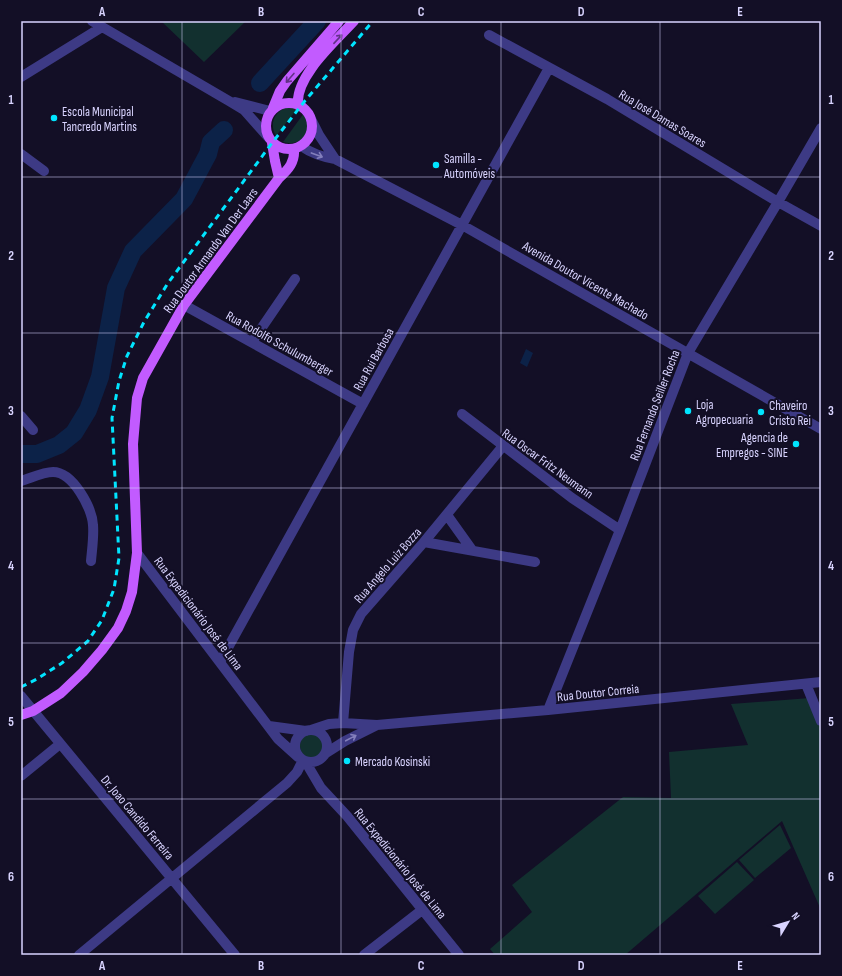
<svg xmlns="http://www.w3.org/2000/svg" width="842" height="976" font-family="'Sofia Sans Condensed',sans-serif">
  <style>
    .green { fill: #12302f }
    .water { fill: #0c2248 }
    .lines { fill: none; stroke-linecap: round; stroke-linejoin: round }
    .river { stroke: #0c2248; stroke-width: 18 }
    .minor { stroke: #3d3a85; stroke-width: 10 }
    .major { stroke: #c25bff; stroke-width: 10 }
    .rail { stroke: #00e5ff; stroke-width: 3; stroke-dasharray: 6 5; stroke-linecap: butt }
    .oneway { stroke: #623188 }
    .oneway2 { stroke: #837fbc }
    .grid { fill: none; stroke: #d9d4ff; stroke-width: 1; stroke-opacity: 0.55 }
    .poi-dot { fill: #00e5ff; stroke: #130f26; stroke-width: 1.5 }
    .labels { text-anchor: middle; stroke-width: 4; stroke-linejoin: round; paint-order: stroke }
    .poi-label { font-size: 13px; fill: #d9d4ff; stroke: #130f26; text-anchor: start }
    .street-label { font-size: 13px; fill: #d9d4ff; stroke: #130f26 }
    .neatline { fill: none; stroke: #d9d4ff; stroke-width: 1.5 }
    .grid-label { font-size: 13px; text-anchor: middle; font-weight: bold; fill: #d9d4ff }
  </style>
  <rect width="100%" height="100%" fill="#130f26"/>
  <path class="green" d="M 161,21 L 246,21 L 204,62 Z
    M 287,107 L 292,107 L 297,109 L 276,136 C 269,124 274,112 287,107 Z
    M 304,113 C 316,129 302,148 283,142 Z
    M 810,698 L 821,726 L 821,910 L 782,821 L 625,955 L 495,955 L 490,949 L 532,912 L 512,885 L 623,797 L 671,798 L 669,752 L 748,745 L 731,704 Z
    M300 746a12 12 0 1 1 24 0a12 12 0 1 1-24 0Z
    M 780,825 L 791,848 L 755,878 L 739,860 Z
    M 737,862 L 754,880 L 715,914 L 698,896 Z"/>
  <path class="water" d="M 526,349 L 533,353 L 527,367 L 520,363 Z"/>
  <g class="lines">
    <path class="river" d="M 260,83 L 317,21
      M 21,454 L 37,454 L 59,445 L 74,433 L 88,410 L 100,377 L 116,288 L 133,251 L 184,199 L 208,154 L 211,142 L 224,130"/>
    <path class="minor" d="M 92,21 L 229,101 L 244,110 L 268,137
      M 489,35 L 607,99 L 778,202 L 821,226
      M 21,77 L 102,27
      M 235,102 L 270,111
      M 311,119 L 319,135 L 335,159
      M 301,146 C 311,153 322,157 335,159 L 462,225 L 821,429
      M 21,154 L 44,171
      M 184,305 L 363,404
      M 252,342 L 295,279
      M 462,414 L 572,498 L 620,530
      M 21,416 L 33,430
      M 21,481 C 31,478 43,472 53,472 C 73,472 92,508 93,525 C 94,537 92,549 91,561
      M 447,515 L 472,550
      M 424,542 L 535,562
      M 137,553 L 278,739 L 298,757
      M 220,662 L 549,68
      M 806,684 L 821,721
      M 21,696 L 235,955
      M 548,710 L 620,530 L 688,353 L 778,202 L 821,128
      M 343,723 L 349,652 L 353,630 L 361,614 L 424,542 L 503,446
      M 269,726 L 306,731
      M295 746a16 16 0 1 1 32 0a16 16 0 1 1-32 0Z
      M 311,730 L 329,724 L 343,723 L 377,725 L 548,710 L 821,682
      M 326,753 L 345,741 L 377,725
      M 305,761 L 321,788 L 347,816 L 459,955
      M 21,776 L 60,744
      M 79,955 L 287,783 L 297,772 L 303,760
      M 364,955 L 422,910"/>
    <path class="major" d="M266 126a23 23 0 1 1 46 0a23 23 0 1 1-46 0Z
      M 298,105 C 295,76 336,41 354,21
      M 273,108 L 280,91 L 287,81 L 339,21
      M 272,143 L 275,161 L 279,178
      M 21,715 L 33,711 L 61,693 L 83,672 L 102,650 L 118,628 L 126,611 L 132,592 L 137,553 L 133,444 L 137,398 L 143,378 L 184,305 L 279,178 C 289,169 295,162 294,149"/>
    <path class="rail" d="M 21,687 L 37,679 L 62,663 L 88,641 L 102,620 L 114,589 L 119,558 L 112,418 L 119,381 L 127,356 L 144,322 L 168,283 L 272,143 L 304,102 L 373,21"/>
  </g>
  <defs><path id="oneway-shaft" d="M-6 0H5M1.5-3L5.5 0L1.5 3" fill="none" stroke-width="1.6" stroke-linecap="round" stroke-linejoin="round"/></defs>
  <g class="oneway">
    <use href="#oneway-shaft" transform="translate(338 39) rotate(-47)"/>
    <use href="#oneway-shaft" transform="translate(290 78) rotate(131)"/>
  </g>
  <g class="oneway2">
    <use href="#oneway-shaft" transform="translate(317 155) rotate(20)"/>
    <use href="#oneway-shaft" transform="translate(351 738) rotate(-28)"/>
  </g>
  <path class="grid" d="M 182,21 L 182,955M 341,21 L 341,955M 501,21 L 501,955M 660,21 L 660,955M 21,177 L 821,177M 21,333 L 821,333M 21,488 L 821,488M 21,643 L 821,643M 21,799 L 821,799"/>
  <g class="poi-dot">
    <circle cx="54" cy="118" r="4"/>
    <circle cx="436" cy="165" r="4"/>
    <circle cx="688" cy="411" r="4"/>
    <circle cx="761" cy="412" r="4"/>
    <circle cx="796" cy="444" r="4"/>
    <circle cx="347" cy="761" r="4"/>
  </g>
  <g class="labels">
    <g class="poi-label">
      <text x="62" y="116">Escola Municipal<tspan x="62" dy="15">Tancredo Martins</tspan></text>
      <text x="444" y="163">Samilla -<tspan x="444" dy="15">Automóveis</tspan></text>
      <text x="696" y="409">Loja<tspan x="696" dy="15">Agropecuaria</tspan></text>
      <text x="769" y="410">Chaveiro<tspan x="769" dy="15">Cristo Rei</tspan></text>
      <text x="788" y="442" text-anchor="end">Agencia de<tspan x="788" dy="15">Empregos - SINE</tspan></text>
      <text x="355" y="766">Mercado Kosinski</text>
    </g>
    <g class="street-label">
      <text transform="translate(663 118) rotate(31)" y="5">Rua José Damas Soares</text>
      <text transform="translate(210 250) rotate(-54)" y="5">Rua Doutor Armando Van Der Laars</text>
      <text transform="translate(586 280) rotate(30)" y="5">Avenida Doutor Vicente Machado</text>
      <text transform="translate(280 343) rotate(29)" y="5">Rua Rodolfo Schulumberger</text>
      <text transform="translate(373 359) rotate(-61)" y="5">Rua Rui Barbosa</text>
      <text transform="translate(654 405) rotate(-69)" y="5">Rua Fernando Seiller Rocha</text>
      <text transform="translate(548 463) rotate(36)" y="5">Rua Oscar Fritz Neumann</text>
      <text transform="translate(387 565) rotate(-49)" y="5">Rua Angelo Luiz Bozza</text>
      <text transform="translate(199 613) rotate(53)" y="5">Rua Expedicionário José de Lima</text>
      <text transform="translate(598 692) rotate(-6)" y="5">Rua Doutor Correia</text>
      <text transform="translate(138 817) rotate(50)" y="5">Dr. Joao Candido Ferreira</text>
      <text transform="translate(401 863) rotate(51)" y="5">Rua Expedicionário José de Lima</text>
    </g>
  </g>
  <rect width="842" height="976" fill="none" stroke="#130f26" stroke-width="44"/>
  <g transform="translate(788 922) rotate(52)" stroke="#130f26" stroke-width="3" paint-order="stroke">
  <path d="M0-3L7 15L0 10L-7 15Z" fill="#d9d4ff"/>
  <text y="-6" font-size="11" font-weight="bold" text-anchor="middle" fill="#d9d4ff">N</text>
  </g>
  <rect x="22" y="22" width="798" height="932" class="neatline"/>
  <g class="grid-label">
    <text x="102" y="16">A</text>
    <text x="261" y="16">B</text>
    <text x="421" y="16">C</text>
    <text x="581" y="16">D</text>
    <text x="740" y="16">E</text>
    <text x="11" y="104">1</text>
    <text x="831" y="104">1</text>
    <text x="11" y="260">2</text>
    <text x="831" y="260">2</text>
    <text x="11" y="415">3</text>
    <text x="831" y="415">3</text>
    <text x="11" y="570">4</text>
    <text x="831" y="570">4</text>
    <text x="11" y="726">5</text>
    <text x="831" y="726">5</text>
    <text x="11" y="881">6</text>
    <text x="831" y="881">6</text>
    <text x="102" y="970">A</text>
    <text x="261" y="970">B</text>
    <text x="421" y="970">C</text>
    <text x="581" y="970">D</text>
    <text x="740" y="970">E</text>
  </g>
</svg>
